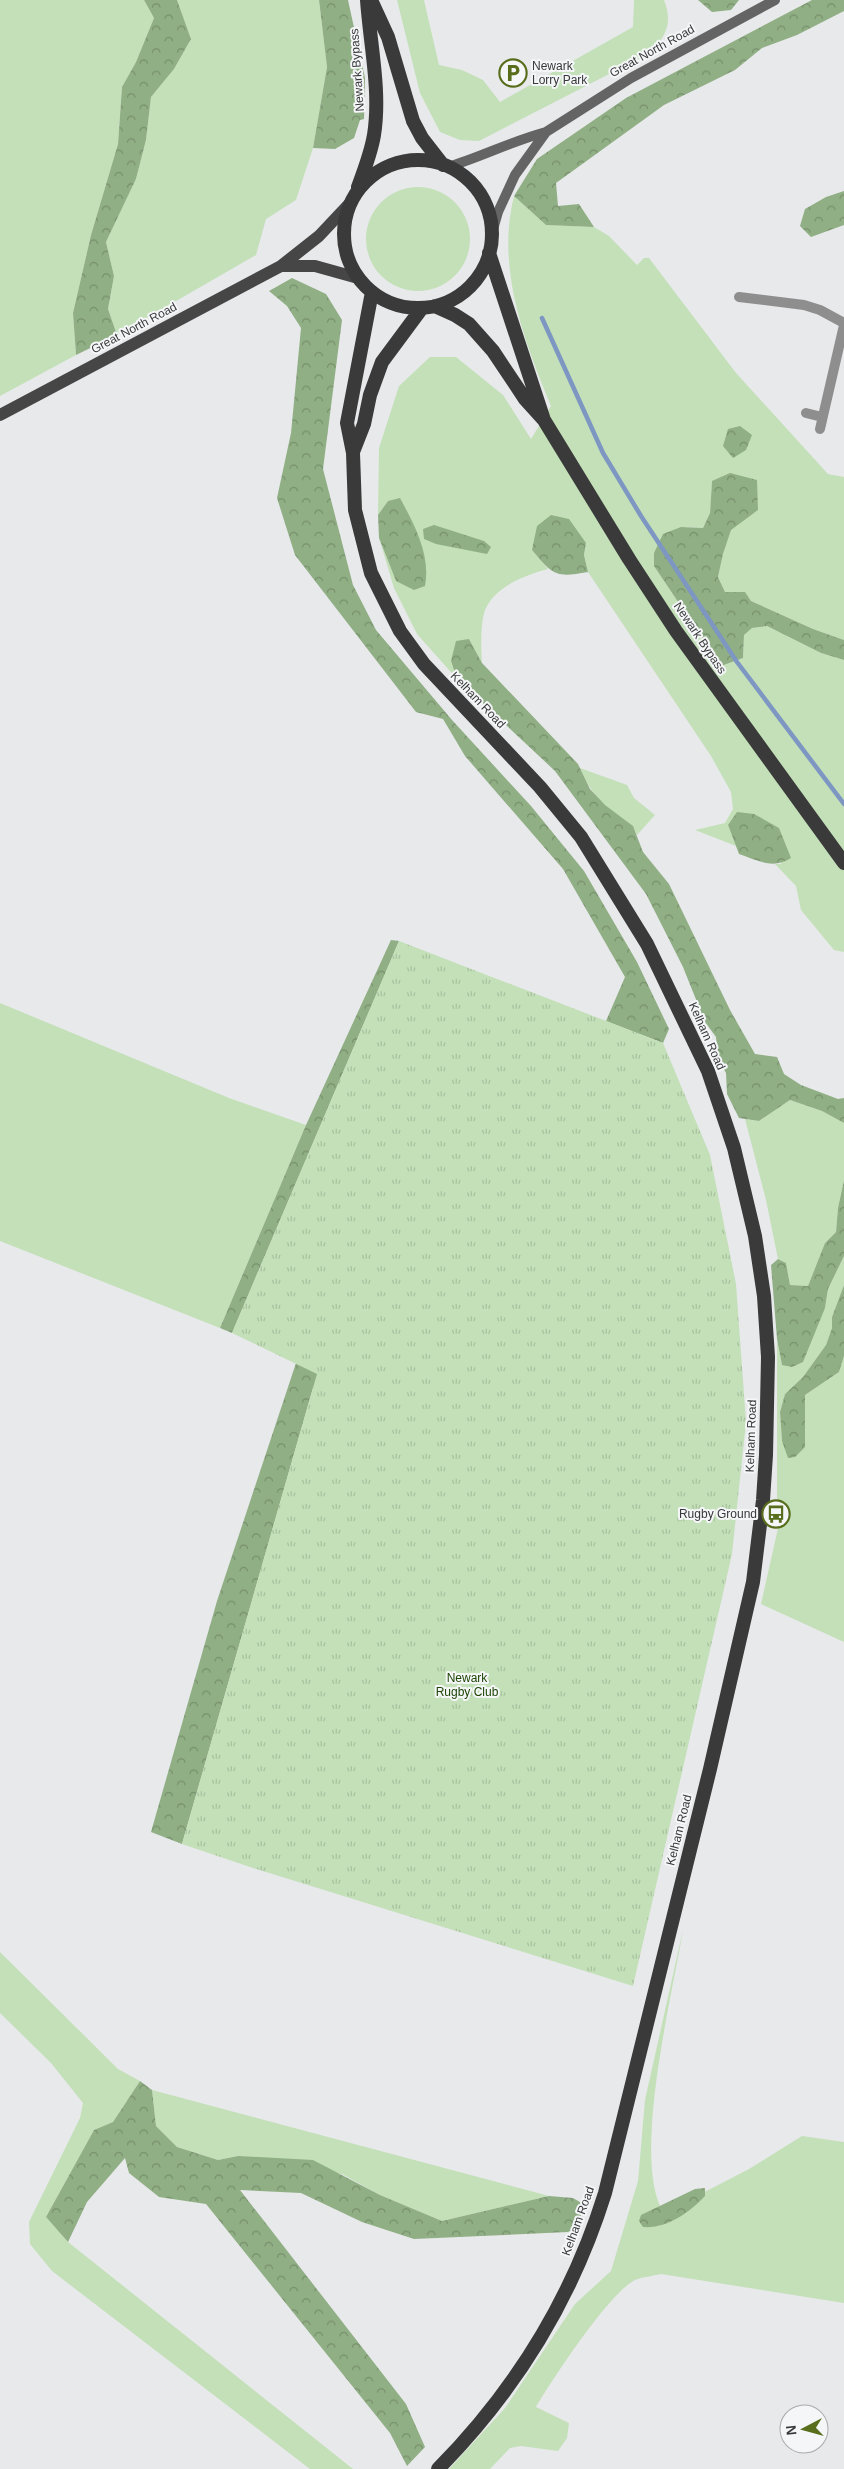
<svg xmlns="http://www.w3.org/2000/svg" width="844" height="2469" font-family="Helvetica,sans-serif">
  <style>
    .grass { fill: #c3e0b8 }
    .forest { fill: url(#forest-crowns) }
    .park { fill: url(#park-tufts) }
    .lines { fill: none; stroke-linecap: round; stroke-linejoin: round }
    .stream { stroke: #7d97c2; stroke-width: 4.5 }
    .minor { stroke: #8f8e8f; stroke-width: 10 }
    .secondary { stroke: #646464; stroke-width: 10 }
    .primary { stroke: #474647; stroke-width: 12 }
    .trunk { stroke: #3a3a3a; stroke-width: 14 }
    .labels { text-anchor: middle; stroke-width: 4; stroke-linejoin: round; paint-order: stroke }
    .street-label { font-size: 12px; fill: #38393a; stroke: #f5f6f8 }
    .poi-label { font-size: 12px; fill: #38393a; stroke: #f5f6f8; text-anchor: start }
    .park-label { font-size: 12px; fill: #1d4504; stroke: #f5f6f8 }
  </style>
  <defs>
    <pattern id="forest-crowns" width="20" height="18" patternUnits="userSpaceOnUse" patternTransform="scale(1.25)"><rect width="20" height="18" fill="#90af84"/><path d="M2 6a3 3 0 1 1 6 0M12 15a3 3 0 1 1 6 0" fill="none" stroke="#778f6d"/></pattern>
    <pattern id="park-tufts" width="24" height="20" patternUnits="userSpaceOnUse" patternTransform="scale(1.25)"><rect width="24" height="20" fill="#c3e0b8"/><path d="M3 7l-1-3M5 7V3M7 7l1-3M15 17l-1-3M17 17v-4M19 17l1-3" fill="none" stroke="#a8c19f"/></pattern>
  </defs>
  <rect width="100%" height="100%" fill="#e8e9eb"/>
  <path class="grass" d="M 0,0 L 144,0 L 154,18 L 136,62 L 122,87 L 118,144 L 91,235 L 73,313 L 76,355 L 0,396 Z
    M 177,0 L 319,0 L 327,67 L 313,148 L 296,200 L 266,219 L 256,255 L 117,335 L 108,309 L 114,276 L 106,242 L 136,179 L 146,140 L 151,97 L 174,69 L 191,39 Z
    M 397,0 L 424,0 L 439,65 L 462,70 L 483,80 L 500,102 L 633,27 L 634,0 L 664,0 C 673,24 666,34 652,52 L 479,141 L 460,140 L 440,132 L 420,93 Z
    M366 239a52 52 0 1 1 104 0a52 52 0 1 1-104 0Z
    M 514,196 L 546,225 L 594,227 L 609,236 L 637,265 L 644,258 L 649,258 L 736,373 L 828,474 L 844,477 L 844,640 L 813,629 L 751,601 L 744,592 L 725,592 L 718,577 L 723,554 L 731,529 L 758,510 L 712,481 L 710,513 L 703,528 L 681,527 L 654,553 L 654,566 L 721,666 L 743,658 L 744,635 L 752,628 L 767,626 L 821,653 L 844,660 L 844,952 L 834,950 L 801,910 L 796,886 L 775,864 L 782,864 L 728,825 L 736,846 L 695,830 L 725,823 L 733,809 L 731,792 L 711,756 L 588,572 L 584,555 L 586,543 L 532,550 L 548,569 C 526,575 496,586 486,608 C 480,620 481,649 482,663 L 469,639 L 451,661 L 457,679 L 417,634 L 394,588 L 379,538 L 396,581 L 388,501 L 378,515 L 379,448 L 399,386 L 430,357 L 456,357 L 503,395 L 531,439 L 551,406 C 524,341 496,267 514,196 Z
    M 580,768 L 627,785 L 634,798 L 655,815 L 637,835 C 631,820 615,815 603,804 C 593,793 586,782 580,768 Z
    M 0,1003 L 229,1098 L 306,1125 L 220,1328 L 0,1241 Z
    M 790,1100 L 822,1111 L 844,1123 L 844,1180 L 838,1208 L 836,1232 L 825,1243 L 808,1286 L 790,1285 L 786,1263 L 778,1259 L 766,1200 L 745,1119 L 759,1121 Z
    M 844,1256 L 844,1285 L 832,1317 L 832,1328 L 826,1345 L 803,1377 L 785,1394 L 780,1412 L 782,1441 L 805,1447 L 805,1395 L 839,1372 L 844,1356 L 844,1642 L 761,1604 L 781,1515 L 777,1506 L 777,1339 L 782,1365 L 825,1308 L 828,1289 Z
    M 683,1930 C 673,1993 630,2162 664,2213 L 749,2169 L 802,2136 L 844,2142 L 844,2303 L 661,2274 C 653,2276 642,2277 635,2280 C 609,2293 552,2380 536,2407 L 569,2423 L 567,2438 L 558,2451 L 521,2446 L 510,2448 L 490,2469 L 449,2469 L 505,2408 L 575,2304 L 611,2271 L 638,2181 L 645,2100 Z
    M 0,1952 L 118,2069 L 140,2081 L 113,2122 L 94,2130 L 46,2217 L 68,2242 L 353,2469 L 310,2469 L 52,2271 L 30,2244 L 29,2222 L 80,2118 L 83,2103 L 51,2063 L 0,2013 Z
    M 152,2090 L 549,2196 L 442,2221 L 380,2195 L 342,2174 L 238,2156 L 218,2160 L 177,2147 L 156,2126 Z"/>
  <path class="forest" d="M 144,0 L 177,0 L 191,39 L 174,69 L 151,97 L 146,140 L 136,179 L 106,242 L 114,276 L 108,309 L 117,335 L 76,355 L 73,313 L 91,235 L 118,144 L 122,87 L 136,62 L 154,18 Z
    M 319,0 L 348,0 L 365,78 L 364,119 L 360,120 L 354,138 L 335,149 L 313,148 L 327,67 Z
    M 698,0 L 739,0 L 731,10 L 712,12 Z
    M 812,0 L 844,0 L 844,11 L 797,35 L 762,48 L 735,70 L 664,105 L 556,183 L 558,206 L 579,204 L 594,227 L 546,225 L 514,196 L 537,159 L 626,98 Z
    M 844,191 L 844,225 L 811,237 L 800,226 L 805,209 L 826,197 Z
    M 292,278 L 326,294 L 342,320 L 323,469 L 353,585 L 376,630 L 452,720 L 531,806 L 584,871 L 637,962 L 669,1029 L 663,1043 L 606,1021 L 625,977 L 563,869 L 465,756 L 443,719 L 416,712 L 295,555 L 277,498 L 291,433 L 301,328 L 287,306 L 269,291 Z
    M 740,426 L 752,435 L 746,450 L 733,458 L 723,446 L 728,429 Z
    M 730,473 L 757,480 L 758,510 L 731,530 L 723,554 L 718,577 L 725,592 L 745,592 L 751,601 L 813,629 L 844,640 L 844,660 L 821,653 L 767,626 L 752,628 L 744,635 L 743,658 L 721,666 L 654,566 L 654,553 L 663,534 L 681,527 L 703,528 L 710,513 L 712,481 Z
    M 400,498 C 414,524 431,555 425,586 L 414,590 L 396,581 L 379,538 L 378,515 L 388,501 Z
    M 551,515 L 569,519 L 586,543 L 584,555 L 588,572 C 555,578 553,575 532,550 L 537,526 Z
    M 434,525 L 484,541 L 491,547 L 487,554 L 436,544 L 424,539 L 423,529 Z
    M 469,639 L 482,663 L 578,764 L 590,789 L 605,805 L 633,826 L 643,852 L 669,884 L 730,1010 L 755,1054 L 777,1057 L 784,1074 L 801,1085 L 838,1099 L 844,1098 L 844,1123 L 822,1111 L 790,1100 L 759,1121 L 739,1118 L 727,1094 L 726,1073 L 718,1058 L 716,1037 L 705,1022 L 683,967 L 646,894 L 555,771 L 457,679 L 451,661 L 456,641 Z
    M 737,812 L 754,814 L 779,828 L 791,858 C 773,870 757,860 739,854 L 728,825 Z
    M 391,940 L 399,941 L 232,1333 L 220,1328 L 306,1125 Z
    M 844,1180 L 844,1256 L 828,1289 L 825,1308 L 803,1362 L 792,1367 L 782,1365 L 777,1339 L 771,1265 L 778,1259 L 786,1263 L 790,1285 L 808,1286 L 825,1243 L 836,1232 L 838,1208 Z
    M 844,1285 L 844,1356 L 839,1372 L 805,1395 L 805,1447 L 795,1457 L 788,1458 L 782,1441 L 780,1412 L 785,1394 L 803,1377 L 826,1345 L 832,1328 L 832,1317 Z
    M 277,1354 L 414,1408 L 313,1388 L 182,1844 L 151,1832 L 217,1601 L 296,1363 Z
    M 140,2081 L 152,2090 L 156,2126 L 177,2147 L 218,2160 L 238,2156 L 313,2160 L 380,2195 L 442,2221 L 549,2196 L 573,2198 L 585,2205 L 576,2228 L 568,2232 L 414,2239 L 362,2222 L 301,2193 L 240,2190 L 406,2404 L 425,2447 L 407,2466 L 390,2433 L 206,2204 L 159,2197 L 129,2173 L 125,2158 L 87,2202 L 68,2242 L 46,2217 L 94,2130 L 113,2122 Z
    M 705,2188 L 705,2196 C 690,2212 667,2229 643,2227 L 639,2221 L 641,2215 L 695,2189 Z"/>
  <path class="park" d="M 399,941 L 663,1043 L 710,1155 L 736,1284 L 746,1422 L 732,1554 L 633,1986 L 253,1868 L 182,1844 L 317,1374 L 232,1333 Z"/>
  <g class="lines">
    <path class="stream" d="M 542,318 L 603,453 L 641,516 L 737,662 L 844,804"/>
    <path class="minor" d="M 739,297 L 804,305 L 820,310 L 844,323
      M 806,413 L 822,417
      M 820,429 L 844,325"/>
    <path class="secondary" d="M 448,167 C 481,157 512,141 546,132
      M 492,233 L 498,212 L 515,175 L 546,132 L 631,78 L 775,0"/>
    <path class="primary" d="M 281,266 L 315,266 L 358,278
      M 0,415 L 281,266 L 319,236 L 351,202"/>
    <path class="trunk" d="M 371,0 L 388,37 L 413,121 L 422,138 L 443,165
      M344 234a74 74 0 1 1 148 0a74 74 0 1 1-148 0Z
      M 358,187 C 364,171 371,153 374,135 C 381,91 370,44 367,0
      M 489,253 L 543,417
      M 372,292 L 347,423 L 353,453 L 355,510 L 371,573 L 400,631 L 424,664 L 540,787 L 581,837 L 647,944 L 708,1071 L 734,1148 L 755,1236 L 764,1296 L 768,1357 L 766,1455 L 763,1500 L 753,1582 L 710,1769 L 605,2193 C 572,2299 516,2390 438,2469
      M 435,306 L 455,315 L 469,324 L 493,351 L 525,399 L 544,420 L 629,559 L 676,631 L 844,863
      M 353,452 L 364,424 L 370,395 L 382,362 L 422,308"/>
  </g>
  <defs>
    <g id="parking-ring" transform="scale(1.4375)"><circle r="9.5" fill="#f5f6f8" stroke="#596e1d" stroke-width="1.5"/><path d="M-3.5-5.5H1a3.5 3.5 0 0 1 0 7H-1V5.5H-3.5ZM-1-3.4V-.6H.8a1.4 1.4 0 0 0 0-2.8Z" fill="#596e1d"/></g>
    <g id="bus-ring" transform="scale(1.4375)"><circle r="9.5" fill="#f5f6f8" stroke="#596e1d" stroke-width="1.5"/><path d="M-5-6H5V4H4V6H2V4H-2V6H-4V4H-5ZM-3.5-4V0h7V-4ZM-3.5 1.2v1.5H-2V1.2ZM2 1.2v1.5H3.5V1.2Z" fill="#596e1d"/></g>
  </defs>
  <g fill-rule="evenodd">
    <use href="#parking-ring" x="513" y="73"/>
    <use href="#bus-ring" x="776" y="1514"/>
  </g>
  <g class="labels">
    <g class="street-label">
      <text transform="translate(652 51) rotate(-29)" y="4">Great North Road</text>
      <text transform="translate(357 70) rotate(-94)" y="4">Newark Bypass</text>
      <text transform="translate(134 328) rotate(-28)" y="4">Great North Road</text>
      <text transform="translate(700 638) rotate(56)" y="4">Newark Bypass</text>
      <text transform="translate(478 700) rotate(46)" y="4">Kelham Road</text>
      <text transform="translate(707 1036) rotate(66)" y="4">Kelham Road</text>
      <text transform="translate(751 1436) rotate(-88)" y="4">Kelham Road</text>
      <text transform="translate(679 1830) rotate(-76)" y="4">Kelham Road</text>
      <text transform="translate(578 2221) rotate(-70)" y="4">Kelham Road</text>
    </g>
    <g class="poi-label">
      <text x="532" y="70">Newark<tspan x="532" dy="14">Lorry Park</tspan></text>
      <text x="757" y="1518" text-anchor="end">Rugby Ground</text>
    </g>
    <g class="park-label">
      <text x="467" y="1682">Newark<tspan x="467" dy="14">Rugby Club</tspan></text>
    </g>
  </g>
  <g transform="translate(804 2429) rotate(264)"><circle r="24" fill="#f5f6f8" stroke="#a9aaac"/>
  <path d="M0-4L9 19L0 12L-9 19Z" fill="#596e1d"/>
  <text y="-8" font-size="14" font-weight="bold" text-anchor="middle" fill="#38393a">N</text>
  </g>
</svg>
